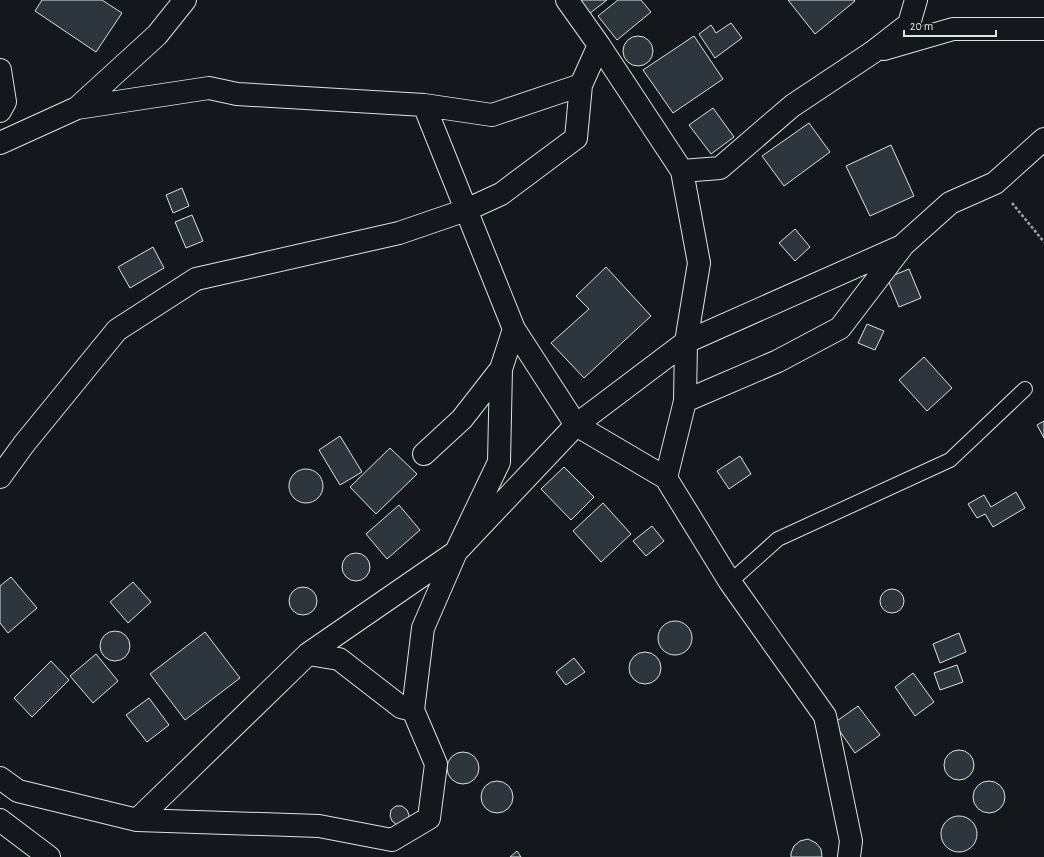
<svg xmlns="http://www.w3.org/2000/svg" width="1044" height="857" font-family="'Alegreya Sans',sans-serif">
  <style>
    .building { fill: #2c363c; stroke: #d8e6dc }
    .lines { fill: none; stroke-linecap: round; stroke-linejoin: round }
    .service-casing { stroke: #d8e6dc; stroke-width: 16 }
    .minor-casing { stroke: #d8e6dc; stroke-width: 24 }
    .primary-casing { stroke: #d8e6dc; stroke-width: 24 }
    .path { stroke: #9da8a2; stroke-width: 2.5; stroke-dasharray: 3 2; stroke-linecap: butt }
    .service { stroke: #14181c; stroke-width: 14 }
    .minor { stroke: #14181c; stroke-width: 22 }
    .primary { stroke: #14181c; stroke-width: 22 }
  </style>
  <rect width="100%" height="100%" fill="#14181c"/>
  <path class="building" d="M 42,0 L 102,0 L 122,13 L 96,52 L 35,11 Z
    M 571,0 L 607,0 L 585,17 Z
    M 618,0 L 641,0 L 651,12 L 617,40 L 598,16 Z
    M 788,0 L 854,0 L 855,1 L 815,34 Z
    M 731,23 L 742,38 L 715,58 L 699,34 L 711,25 L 716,33 Z
    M623 51a15 15 0 1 1 30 0a15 15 0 1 1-30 0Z
    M 694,36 L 723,79 L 673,113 L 643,70 Z
    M 713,108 L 734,137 L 711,154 L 689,125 Z
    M 809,123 L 830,152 L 784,186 L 762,156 Z
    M 891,145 L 914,196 L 870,216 L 846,166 Z
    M 182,188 L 189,206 L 173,213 L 166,195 Z
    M 192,215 L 203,241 L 186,248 L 175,222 Z
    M 795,229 L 810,247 L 795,261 L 779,243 Z
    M 153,247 L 164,268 L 130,288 L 118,267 Z
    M 606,267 L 651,316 L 584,378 L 551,343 L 589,309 L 576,296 Z
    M 909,269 L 921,298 L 899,307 L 887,278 Z
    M 867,324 L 884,331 L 875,350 L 858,343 Z
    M 924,357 L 952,388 L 927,411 L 899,380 Z
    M 1044,421 L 1044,438 L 1037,425 Z
    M 340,436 L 362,472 L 340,485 L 319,450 Z
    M 390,448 L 417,474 L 376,514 L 350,487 Z
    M 740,456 L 751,474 L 729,489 L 717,471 Z
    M 564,467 L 594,497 L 571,520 L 541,489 Z
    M289 486a17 17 0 1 1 34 0a17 17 0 1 1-34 0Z
    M 1016,492 L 1025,508 L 993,527 L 985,514 L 977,518 L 968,504 L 984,495 L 991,507 Z
    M 603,503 L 631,534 L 601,562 L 573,531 Z
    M 399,505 L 420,530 L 387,559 L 366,534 Z
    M 652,526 L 664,541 L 646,556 L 633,541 Z
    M342 567a14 14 0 1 1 28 0a14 14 0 1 1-28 0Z
    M 11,577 L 37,608 L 8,633 L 0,623 L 0,586 Z
    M 133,582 L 151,602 L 128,623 L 110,602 Z
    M289 601a14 14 0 1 1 28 0a14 14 0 1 1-28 0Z
    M880 601a12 12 0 1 1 24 0a12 12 0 1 1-24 0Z
    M658 638a17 17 0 1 1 34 0a17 17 0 1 1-34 0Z
    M100 646a15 15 0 1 1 30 0a15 15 0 1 1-30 0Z
    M 205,632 L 240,678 L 185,720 L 150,674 Z
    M 959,633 L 966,652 L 940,663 L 933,644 Z
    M629 668a16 16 0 1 1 32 0a16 16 0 1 1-32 0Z
    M 96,654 L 118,681 L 93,703 L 70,676 Z
    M 574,658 L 585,672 L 566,685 L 556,672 Z
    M 51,661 L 69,680 L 32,717 L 14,698 Z
    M 957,665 L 963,682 L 940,690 L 934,673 Z
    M 913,673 L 934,702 L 915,716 L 895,687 Z
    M 149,698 L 169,725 L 147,742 L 126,715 Z
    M 858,706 L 880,735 L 855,753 L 834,723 Z
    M944 765a15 15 0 1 1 30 0a15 15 0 1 1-30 0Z
    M447 768a16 16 0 1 1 32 0a16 16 0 1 1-32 0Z
    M973 797a16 16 0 1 1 32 0a16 16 0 1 1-32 0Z
    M481 797a16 16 0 1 1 32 0a16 16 0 1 1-32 0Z
    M 396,806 L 402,806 L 407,810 L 409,815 L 408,821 L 397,825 L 392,821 L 390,816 L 391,810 Z
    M941 834a18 18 0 1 1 36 0a18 18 0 1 1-36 0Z
    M 808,839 L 816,843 L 821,849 L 822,857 L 791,857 L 791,853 L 794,846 L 800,841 Z
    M 517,851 L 521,857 L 510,857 Z"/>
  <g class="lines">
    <g class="service-casing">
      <path id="service" d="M 730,582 L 778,539 L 950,460 L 1025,389"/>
    </g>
    <g class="minor-casing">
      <path id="minor" d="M 567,0 L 599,45 L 682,171 L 699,263 L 686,342 L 685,401 L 666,478
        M 884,49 L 953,29 L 1044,29
        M 0,70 L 5,102 L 0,111
        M 424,105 L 492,115 L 581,85
        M 77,108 L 157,35 L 185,0
        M 0,143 L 77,108 L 209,88 L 237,94 L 424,105 L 514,329 L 576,425 L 666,478 L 730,582 L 825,716 L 851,841 L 849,857
        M 682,171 L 720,168 L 792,106 L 873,52 L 909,24 L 916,0
        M 685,401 L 778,361 L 840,328 L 901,248
        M 424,454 L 462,419 L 501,369 L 514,329
        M 0,477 L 24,444 L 117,330 L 196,279 L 399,233 L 466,210 L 501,194 L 576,138 L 581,85 L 599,45
        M 308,654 L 339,659 L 401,707 L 413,710
        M 0,778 L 18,791 L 137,820 L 308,654 L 456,552 L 576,425 L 686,342 L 902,246 L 950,203 L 995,183 L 1044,139
        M 137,820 L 319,826 L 392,840 L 429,818 L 436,764 L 413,710 L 423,628 L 456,552 L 499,462 L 501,369"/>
    </g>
    <g class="primary-casing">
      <path id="primary" d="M 0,820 L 49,857"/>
    </g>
    <path class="path" d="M 1012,203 L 1044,242"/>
    <use href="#service" class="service"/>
    <use href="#minor" class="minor"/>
    <use href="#primary" class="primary"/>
  </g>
  <path d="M904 30v6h92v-6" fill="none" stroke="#d8e6dc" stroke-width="2"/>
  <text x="910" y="30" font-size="12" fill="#d8e6dc" stroke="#14181c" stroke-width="3" paint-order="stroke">20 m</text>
</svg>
